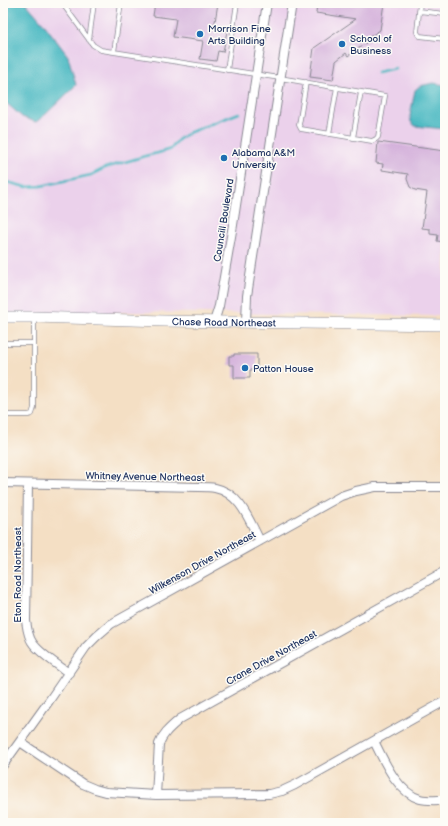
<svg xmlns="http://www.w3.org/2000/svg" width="448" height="826" font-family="'Balsamiq Sans',sans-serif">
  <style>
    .built { fill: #ebd1eb }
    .water { fill: #4bb9c2; stroke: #337490 }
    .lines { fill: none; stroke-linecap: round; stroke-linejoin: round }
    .stream { stroke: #4bb9c2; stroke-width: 2.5 }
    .building { fill: #d3afda }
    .lane-casing { stroke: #888791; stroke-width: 5.5 }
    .street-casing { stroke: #888791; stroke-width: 10 }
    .secondary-casing { stroke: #888791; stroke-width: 12 }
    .lane { stroke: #fff; stroke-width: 4 }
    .street { stroke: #fff; stroke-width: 8 }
    .secondary { stroke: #fff; stroke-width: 11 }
    .poi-dot { fill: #1f6fb2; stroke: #fdfcf7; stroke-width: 1.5 }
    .labels { text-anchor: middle; stroke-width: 3; stroke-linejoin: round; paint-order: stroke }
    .poi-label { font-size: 10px; fill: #1b2f5e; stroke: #fdfcf7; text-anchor: start }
    .street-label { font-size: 10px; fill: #1b2f5e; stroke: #fdfcf7 }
  </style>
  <rect width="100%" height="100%" fill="#fdfcf7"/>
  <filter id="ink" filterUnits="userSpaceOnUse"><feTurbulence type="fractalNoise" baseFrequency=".025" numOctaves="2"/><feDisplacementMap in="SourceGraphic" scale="8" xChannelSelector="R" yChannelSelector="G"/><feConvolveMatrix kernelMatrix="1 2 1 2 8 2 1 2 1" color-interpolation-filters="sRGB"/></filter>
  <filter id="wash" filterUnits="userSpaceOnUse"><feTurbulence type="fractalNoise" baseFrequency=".012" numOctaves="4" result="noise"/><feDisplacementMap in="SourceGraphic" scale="16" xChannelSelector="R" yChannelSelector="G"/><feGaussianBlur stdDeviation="0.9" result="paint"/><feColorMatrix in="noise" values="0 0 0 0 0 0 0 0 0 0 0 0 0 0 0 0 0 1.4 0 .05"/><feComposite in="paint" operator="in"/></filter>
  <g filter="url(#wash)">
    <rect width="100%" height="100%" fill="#f4dfc4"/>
    <path class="built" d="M 3,3 L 445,3 L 445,316 L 130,312 L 3,318 Z"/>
    <path class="water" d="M 3,3 L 26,3 L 44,24 L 68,56 L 76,85 L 46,114 L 36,122 L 22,117 L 3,100 Z
      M 433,83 L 445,85 L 445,129 L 415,126 L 411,122 L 410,116 L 415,90 L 420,86 Z"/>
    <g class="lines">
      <path class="stream" d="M 377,73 L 395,69
        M 3,181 L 26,187 L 41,186 L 91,175 L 105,168 L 145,156 L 158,153 L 171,149 L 178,140 L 188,133 L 239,113"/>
    </g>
    <g id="blocks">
      <path class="building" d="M 155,3 L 218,3 L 214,28 L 227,31 L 223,52 L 218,51 L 216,61 L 200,59 L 203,41 L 173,37 L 176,19 L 153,16 Z
        M 317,3 L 384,3 L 380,30 L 368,38 L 370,40 L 348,56 L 346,53 L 336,61 L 333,80 L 310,77 L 314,48 L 356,19 L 316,13 Z
        M 378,142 L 445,151 L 445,242 L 437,241 L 438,235 L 430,234 L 430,229 L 422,228 L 427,192 L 415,190 L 410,187 L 407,179 L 408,174 L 382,170 L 383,164 L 376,163 Z
        M 234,354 L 257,354 L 257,370 L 250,370 L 250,378 L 234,378 L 234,365 L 229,365 L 229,356 L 234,356 Z"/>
    </g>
  </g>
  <g filter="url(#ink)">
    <use href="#blocks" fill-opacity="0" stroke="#888791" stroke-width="1"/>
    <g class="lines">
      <g class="lane-casing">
        <path id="lane" d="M 62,3 L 93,45 L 101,50 L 280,78 L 385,96 L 378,137 L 376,139 L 372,141 L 301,129 L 299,125 L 306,82
          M 420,3 L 417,32 L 418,34 L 420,36 L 445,39
          M 419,11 L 445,14
          M 89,40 L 94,3
          M 114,52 L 121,3
          M 227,70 L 237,3
          M 329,134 L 337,87
          M 353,138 L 361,92
          M 3,343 L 34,343
          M 3,415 L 29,415 L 32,414 L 34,408 L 34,317"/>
      </g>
      <g class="street-casing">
        <path id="street" d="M 214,322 L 219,306 L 233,225 L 267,3
          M 246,322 L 247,296 L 292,3
          M 3,483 L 199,487 C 205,487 210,487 215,488 C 240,493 249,520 260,541
          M 28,484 L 26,621 C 27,627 28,636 32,642 C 38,652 59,666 69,673
          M 374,741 C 384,761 397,792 420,799 C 427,801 437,800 445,800
          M 20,742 L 83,784 L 95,789 L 106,792 L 156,795 L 269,794 L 282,791 L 295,785 L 445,701
          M 3,765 L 49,701 L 86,647 L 97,636 L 111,624 L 260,541 L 341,496 L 356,491 L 375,487 L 445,487
          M 156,795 L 159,744 C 163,733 171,727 180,719 L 445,571"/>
      </g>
      <g class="secondary-casing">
        <g id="secondary">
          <path id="s1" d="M 3,317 L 34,317 L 164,321 L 445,325"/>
        </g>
      </g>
      <use href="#lane" class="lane"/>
      <use href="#street" class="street"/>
      <use href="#secondary" class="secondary"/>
    </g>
  </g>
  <g class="poi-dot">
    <circle cx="200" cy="34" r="4"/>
    <circle cx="342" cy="44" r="4"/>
    <circle cx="224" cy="158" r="4"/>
    <circle cx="245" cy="368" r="4"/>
  </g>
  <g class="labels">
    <g class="poi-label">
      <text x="208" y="32">Morrison Fine<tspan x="208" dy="12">Arts Building</tspan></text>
      <text x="350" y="42">School of<tspan x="350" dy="12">Business</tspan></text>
      <text x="232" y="156">Alabama A&amp;M<tspan x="232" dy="12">University</tspan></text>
      <text x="253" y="372">Patton House</text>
    </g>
    <g class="street-label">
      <text transform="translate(223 220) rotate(-81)" y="4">Councill Boulevard</text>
      <text dy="4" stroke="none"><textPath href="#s1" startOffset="221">Chase Road Northeast</textPath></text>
      <text transform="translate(145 476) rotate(1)" y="4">Whitney Avenue Northeast</text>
      <text transform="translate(202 562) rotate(-29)" y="4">Wilkenson Drive Northeast</text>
      <text transform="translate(17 575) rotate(-90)" y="4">Eton Road Northeast</text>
      <text transform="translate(271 657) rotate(-29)" y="4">Crane Drive Northeast</text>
    </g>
  </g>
  <rect width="448" height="826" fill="none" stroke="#fdfcf7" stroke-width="16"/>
</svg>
